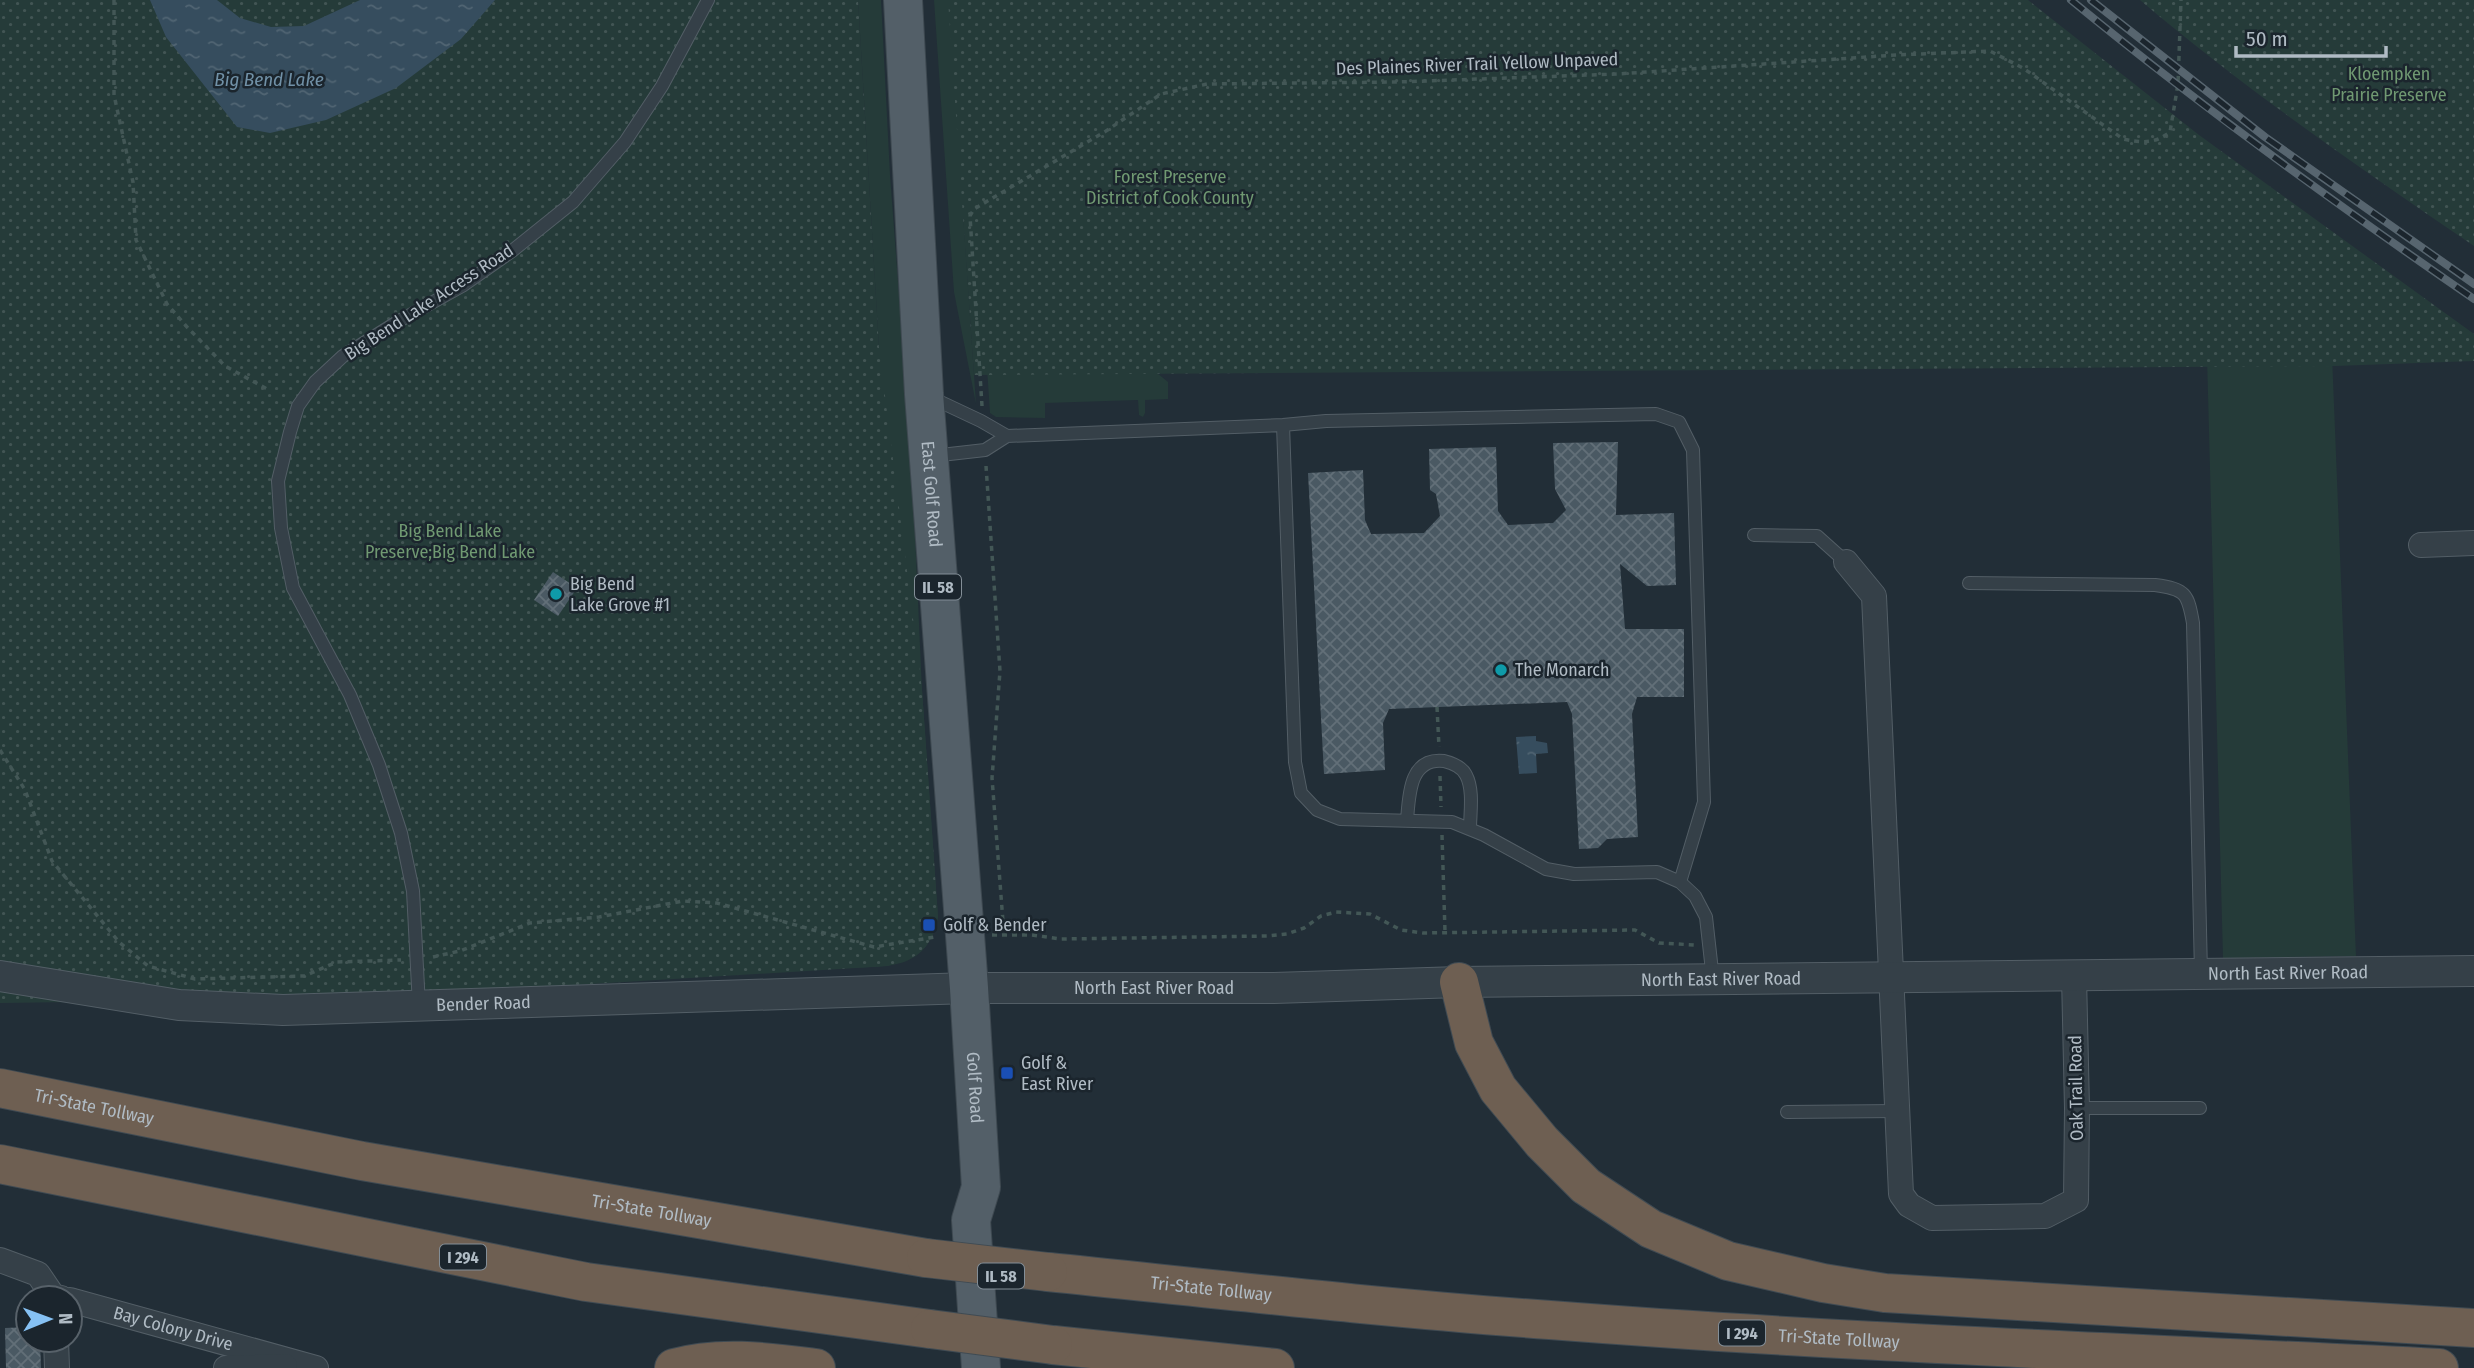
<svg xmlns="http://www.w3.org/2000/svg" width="2474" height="1368" font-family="'Fira Sans Condensed',sans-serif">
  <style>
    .grass { fill: #253b39 }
    .park { fill: url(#park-dots) }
    .water { fill: url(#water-ripples) }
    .building { fill: url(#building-cross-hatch) }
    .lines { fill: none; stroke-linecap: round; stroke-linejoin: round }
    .service-casing { stroke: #535e66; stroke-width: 14 }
    .minor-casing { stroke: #535e66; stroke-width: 26 }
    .tertiary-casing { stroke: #535e66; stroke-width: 32 }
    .primary-casing { stroke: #3e4951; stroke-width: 40 }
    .motorway-casing { stroke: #404b53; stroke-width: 40 }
    .path { stroke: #435756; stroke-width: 3.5; stroke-dasharray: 5 5; stroke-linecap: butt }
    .service { stroke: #354048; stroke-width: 12 }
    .minor { stroke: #354048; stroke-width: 24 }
    .tertiary { stroke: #354048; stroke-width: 30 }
    .primary { stroke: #535f68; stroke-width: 38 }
    .motorway { stroke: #6e5f52; stroke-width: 38 }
    .rail-casing { stroke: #57656f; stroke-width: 8 }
    .rail { stroke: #1b252d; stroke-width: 5; stroke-dasharray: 16; stroke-linecap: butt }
    .motorway-bridge-casing { stroke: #404b53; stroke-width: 40; stroke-linecap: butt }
    .motorway-bridge { stroke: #6e5f52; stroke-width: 38 }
    .culture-dot { fill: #0f9aa8; stroke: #1b252d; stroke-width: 2.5 }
    .transit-dot { fill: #1a4fb4; stroke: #1b252d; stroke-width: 2.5 }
    .labels { text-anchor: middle; stroke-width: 5; stroke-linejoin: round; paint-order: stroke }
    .shield { fill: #1b252d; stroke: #838e97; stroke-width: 2 }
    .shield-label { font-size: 16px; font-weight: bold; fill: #b0bbc4 }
    .street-label { font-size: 18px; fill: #b0bbc4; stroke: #1b252d }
    .park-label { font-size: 18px; fill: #709972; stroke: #1b252d }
    .poi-label { font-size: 18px; fill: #b0bbc4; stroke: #1b252d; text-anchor: start }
    .water-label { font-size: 19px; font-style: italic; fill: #7191a7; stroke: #1b252d }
  </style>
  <defs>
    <pattern id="park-dots" width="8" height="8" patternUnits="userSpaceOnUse" patternTransform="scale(1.75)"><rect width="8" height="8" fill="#253b39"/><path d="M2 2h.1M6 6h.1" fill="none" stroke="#425554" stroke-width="1.8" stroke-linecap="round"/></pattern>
    <pattern id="water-ripples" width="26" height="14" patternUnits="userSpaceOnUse" patternTransform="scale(1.75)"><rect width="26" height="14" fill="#364d5e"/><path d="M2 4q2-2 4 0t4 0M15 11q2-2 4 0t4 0" fill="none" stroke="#516573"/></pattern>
    <pattern id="building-cross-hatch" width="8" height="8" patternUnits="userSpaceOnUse" patternTransform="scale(1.75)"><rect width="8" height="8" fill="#4a5963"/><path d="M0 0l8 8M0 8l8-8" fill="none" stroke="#626f78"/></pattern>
  </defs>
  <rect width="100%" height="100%" fill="#222e37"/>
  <path class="grass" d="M 858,0 L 881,0 L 890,175 L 912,468 L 922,690 L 938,917 C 927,970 891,966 847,968 L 862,957 L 879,348 Z
    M 934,0 L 963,0 L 963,213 L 976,404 L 954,292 Z
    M 2327,229 L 2356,956 L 2223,958 L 2205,281 Z
    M 1111,335 L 1168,382 L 1168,399 L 1145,400 L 1145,413 L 1143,417 L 1139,415 L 1138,400 L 1045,403 L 1045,418 L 996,417 L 990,413 L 985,338 Z"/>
  <path class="park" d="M 0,0 L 858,0 L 879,348 L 922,690 L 938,917 C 931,949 919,958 888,966 L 460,992 L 253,997 L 178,991 L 0,963 Z
    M 948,0 L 2028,0 L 2199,135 L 2474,334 L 2474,361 L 2334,366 L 974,375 Z
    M 2140,0 L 2474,0 L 2474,246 C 2360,168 2246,90 2140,0 Z
    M 0,988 L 70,1002 L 0,1003 Z"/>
  <path class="water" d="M 150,0 L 217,0 L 240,18 L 271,27 L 304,26 L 360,0 L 495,0 L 461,39 L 396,88 L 326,120 L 270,133 L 237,127 L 166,37 Z
    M 1536,736 L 1536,741 L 1547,743 L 1548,753 L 1536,754 L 1537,773 L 1519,774 L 1516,737 Z"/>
  <path class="building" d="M 1618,442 L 1616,515 L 1674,513 L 1676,585 L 1647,586 L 1620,564 L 1625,629 L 1684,629 L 1684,697 L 1637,697 L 1632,714 L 1638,837 L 1607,839 L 1598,848 L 1579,849 L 1572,714 L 1567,702 L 1389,709 L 1383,723 L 1385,770 L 1324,774 L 1308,473 L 1363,470 L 1365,520 L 1371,534 L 1424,533 L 1440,516 L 1436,494 L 1430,490 L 1429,449 L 1496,447 L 1498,511 L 1508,525 L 1553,523 L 1566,510 L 1555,489 L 1553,443 Z
    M 553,572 L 577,588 L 558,616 L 534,600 Z
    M 28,1327 L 28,1340 L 40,1340 L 41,1368 L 6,1368 L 5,1328 Z"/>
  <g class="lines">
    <g class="service-casing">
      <path id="service" d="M 930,397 L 981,421 L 1007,436
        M 1283,425 L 1295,762 L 1301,793 L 1317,810 L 1340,819 L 1452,822 L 1484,835 L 1546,869 L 1574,874 L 1657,872 L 1680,882 L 1695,896 L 1706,917 L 1713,980
        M 932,456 L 985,450 L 1007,436 L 1283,425 L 1326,421 L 1656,414 L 1679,422 L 1693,450 L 1704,802 L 1680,882
        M 1754,535 L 1817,536 L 1846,562
        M 1969,583 L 2155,585 C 2186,589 2188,594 2193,623 L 2201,973
        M 1407,821 C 1409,796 1409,757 1444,761 C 1452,763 1462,767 1466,775 C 1474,790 1470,813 1470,829
        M 419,1006 L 413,891 L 401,833 L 379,765 L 350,695 L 293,588 L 281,528 L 278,481 L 290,432 L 298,406 L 315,382 L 343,356 L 399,321 L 462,286 L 512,251 L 573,202 L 625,142 L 662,86 L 708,0
        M 2077,1108 L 2200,1108
        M 1787,1112 L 1897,1111"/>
    </g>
    <g class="minor-casing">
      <g id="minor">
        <path d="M 2421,545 L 2474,543"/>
        <path d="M 1846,562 L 1874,596 L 1901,1194 L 1909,1205 L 1932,1218 L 2045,1216 L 2076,1200 L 2077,1108 L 2074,976"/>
        <path d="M 0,1260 L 38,1274 L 53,1296 L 61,1298"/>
        <path id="s1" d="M 70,1300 L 316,1368"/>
        <path d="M 56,1340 L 57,1368"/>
        <path d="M 226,1368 L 285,1366"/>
      </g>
    </g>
    <g class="tertiary-casing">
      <g id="tertiary">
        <path id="s2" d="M 0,976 L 179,1005 L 283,1010 L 969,988 L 1274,988 L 1459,982 L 2474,971"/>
      </g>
    </g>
    <g class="primary-casing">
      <g id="primary">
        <path id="s3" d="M 903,0 L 924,394 L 969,988 L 981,1187 L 971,1220 L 981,1368"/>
      </g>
    </g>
    <g class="motorway-casing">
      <g id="motorway">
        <path d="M 1459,982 L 1474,1043 L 1498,1089 L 1542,1142 L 1586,1186 L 1651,1229 L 1728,1261 L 1823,1283 L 1885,1293 L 2474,1328"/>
        <path id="s4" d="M 0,1088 L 362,1161 L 926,1258"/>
        <path d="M 0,1164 L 586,1282 L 930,1329"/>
        <path id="s5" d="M 1048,1272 C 1215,1289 1382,1308 1550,1320 C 1846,1343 2143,1353 2439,1368"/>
        <path d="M 1053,1345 L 1275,1368"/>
        <path d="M 674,1368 C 720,1355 769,1362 816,1368"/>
      </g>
    </g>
    <path class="path" d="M 114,0 L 114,95 L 133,182 L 136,240 L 167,304 L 187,327 L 225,366 L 269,390
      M 982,406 L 970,216 L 974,209 L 1106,131 L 1161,94 L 1207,84 L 1398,82 L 1617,74 L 1896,55 L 1990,51 L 2023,68 L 2123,139 C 2141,143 2155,144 2170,132 L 2178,84 L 2181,0
      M 986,466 L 1000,671 L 992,778 L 1004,935
      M 1437,707 L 1439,747
      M 0,750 L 25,790 L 52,861 L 119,942 L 148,966 L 195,979 L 304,976 L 337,962 L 401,960
      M 1440,776 L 1441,807
      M 1442,835 L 1445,932
      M 992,935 L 1032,935 L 1061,939 L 1267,936 L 1287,934 L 1304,928 L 1321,916 L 1336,912 L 1370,914 L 1401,930 L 1423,933 L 1635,930 L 1659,943 L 1695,945
      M 433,957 L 460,951 L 530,923 L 599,917 L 683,901 L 717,903 L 874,947 L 935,937"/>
    <use href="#service" class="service"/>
    <use href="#minor" class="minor"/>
    <use href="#tertiary" class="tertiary"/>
    <use href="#primary" class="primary"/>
    <use href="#motorway" class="motorway"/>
    <g class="rail-casing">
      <path id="rail" d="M 2071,0 C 2201,107 2336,204 2474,299
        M 2091,0 L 2265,137 L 2474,284"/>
    </g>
    <use href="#rail" class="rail"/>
    <g class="motorway-bridge-casing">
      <path id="motorway-bridge" d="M 926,1258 L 1048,1272
        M 930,1329 L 1053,1345"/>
    </g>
    <use href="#motorway-bridge" class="motorway-bridge"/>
  </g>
  <g class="culture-dot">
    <circle cx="556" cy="594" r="7"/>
    <circle cx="1501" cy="670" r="7"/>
  </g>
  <g class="transit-dot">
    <rect x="922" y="918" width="14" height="14" rx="3.5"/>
    <rect x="1000" y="1066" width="14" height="14" rx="3.5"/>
  </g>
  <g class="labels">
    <g class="shield">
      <rect x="915" y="574.5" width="46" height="25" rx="5"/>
      <rect x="440" y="1244.5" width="46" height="25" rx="5"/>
      <rect x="978" y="1263.5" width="46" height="25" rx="5"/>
      <rect x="1719" y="1320.5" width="46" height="25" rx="5"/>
    </g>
    <g class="shield-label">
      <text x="938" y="593">IL 58</text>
      <text x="463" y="1263">I 294</text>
      <text x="1001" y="1282">IL 58</text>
      <text x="1742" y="1339">I 294</text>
    </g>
    <g class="street-label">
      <text transform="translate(1477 64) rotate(-2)" y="6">Des Plaines River Trail Yellow Unpaved</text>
      <text transform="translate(429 302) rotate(-33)" y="6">Big Bend Lake Access Road</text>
      <text dy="6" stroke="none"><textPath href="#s3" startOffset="495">East Golf Road</textPath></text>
      <text dy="6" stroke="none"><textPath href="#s2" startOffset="2291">North East River Road</textPath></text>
      <text dy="6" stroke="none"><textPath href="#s2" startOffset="1724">North East River Road</textPath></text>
      <text dy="6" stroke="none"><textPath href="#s2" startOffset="1157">North East River Road</textPath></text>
      <text dy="6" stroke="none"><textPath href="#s2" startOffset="486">Bender Road</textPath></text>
      <text dy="6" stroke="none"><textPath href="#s3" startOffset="1090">Golf Road</textPath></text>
      <text transform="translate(2076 1088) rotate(-91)" y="6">Oak Trail Road</text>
      <text dy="6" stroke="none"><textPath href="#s4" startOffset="96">Tri-State Tollway</textPath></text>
      <text dy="6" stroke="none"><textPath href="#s4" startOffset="663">Tri-State Tollway</textPath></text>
      <text dy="6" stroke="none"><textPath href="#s5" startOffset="164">Tri-State Tollway</textPath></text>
      <text dy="6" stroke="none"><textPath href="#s1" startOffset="107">Bay Colony Drive</textPath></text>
      <text dy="6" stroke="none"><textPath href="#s5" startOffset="794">Tri-State Tollway</textPath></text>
    </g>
    <g class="park-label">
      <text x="2389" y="80">Kloempken<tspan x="2389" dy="21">Prairie Preserve</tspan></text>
      <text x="1170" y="183">Forest Preserve<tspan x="1170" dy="21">District of Cook County</tspan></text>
      <text x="450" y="537">Big Bend Lake<tspan x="450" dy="21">Preserve;Big Bend Lake</tspan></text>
    </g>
    <g class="poi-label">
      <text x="570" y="590">Big Bend<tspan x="570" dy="21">Lake Grove #1</tspan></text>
      <text x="1515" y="676">The Monarch</text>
      <text x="943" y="931">Golf &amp; Bender</text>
      <text x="1021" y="1069">Golf &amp;<tspan x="1021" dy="21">East River</tspan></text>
    </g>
    <g class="water-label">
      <text x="269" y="86">Big Bend Lake</text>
    </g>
  </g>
  <g transform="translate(49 1319) rotate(89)"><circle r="33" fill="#1b252d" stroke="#576169" stroke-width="2"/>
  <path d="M0-5L12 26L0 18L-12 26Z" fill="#86c1f3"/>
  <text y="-10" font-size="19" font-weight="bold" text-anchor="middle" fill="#b0bbc4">N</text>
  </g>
  <path d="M2236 46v10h150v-10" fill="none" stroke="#b0bbc4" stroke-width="3.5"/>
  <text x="2246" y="46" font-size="21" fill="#b0bbc4" stroke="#1b252d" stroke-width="5" paint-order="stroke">50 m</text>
</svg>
